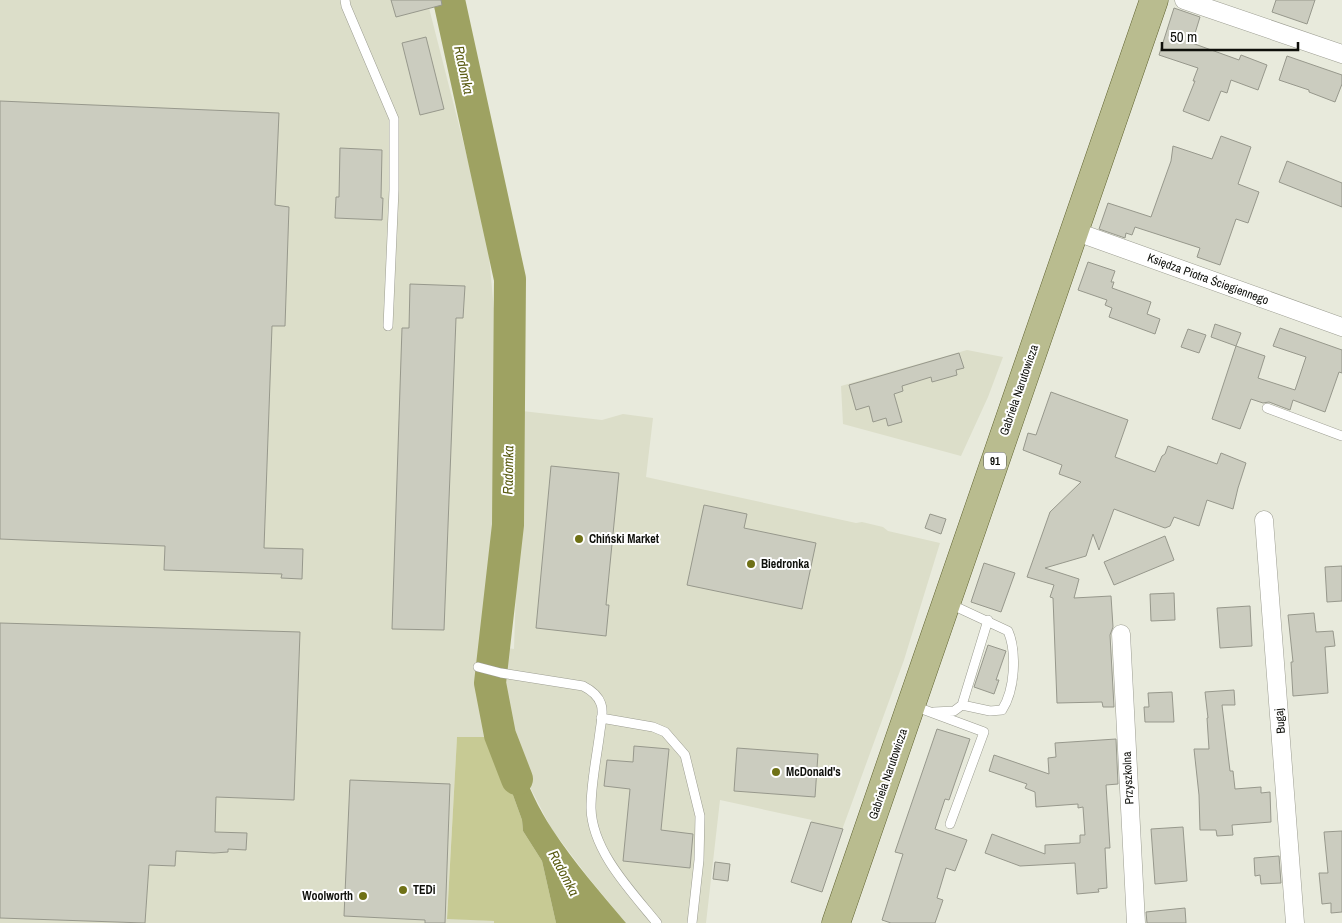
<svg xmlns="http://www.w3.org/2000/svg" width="1342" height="923" font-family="'Archivo Narrow',sans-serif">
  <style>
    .built { fill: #dcdec9 }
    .green { fill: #c7ca94 }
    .water { fill: #9ea262 }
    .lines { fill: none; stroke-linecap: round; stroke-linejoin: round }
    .river { stroke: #9ea262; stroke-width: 32 }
    .building { fill: #cbccbf; stroke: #97988c }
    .lane-casing { stroke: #9c9d91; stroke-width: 10 }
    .street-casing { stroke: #9c9d91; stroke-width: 19 }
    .primary-casing { stroke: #5f6230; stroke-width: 29 }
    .lane { stroke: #fff; stroke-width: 9 }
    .street { stroke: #fff; stroke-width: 18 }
    .primary { stroke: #b9bc8f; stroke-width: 28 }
    .poi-dot { fill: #6f7116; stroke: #fff; stroke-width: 2 }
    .labels { text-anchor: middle; stroke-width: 4; stroke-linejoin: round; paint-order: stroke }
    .shield { fill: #fff; stroke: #565754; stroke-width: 1 }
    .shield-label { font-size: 11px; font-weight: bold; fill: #0e0f0a }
    .street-label { font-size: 12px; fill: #0e0f0a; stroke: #fff }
    .poi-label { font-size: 12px; font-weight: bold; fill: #0e0f0a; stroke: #fff; text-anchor: start }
    .water-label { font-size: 14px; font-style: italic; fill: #595b11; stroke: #fff }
  </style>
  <rect width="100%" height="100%" fill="#e8eadc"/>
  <path class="built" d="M 0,0 L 427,0 L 487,235 L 497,342 L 497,548 L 484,644 L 514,649 L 522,411 L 602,420 L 623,414 L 653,418 L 646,477 L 856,523 L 862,522 L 883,527 L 888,531 L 940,543 L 904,660 L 842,830 L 811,822 L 812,820 L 720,800 L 706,923 L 626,923 L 588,877 L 551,828 L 531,789 L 511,738 L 457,737 L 447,918 L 494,921 L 494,923 L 0,923 Z
    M 967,350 L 1003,357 L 988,397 L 961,456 L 843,424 L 841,386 Z"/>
  <path class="green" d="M 457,737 L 492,737 L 522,820 L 523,831 L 542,861 L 556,923 L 494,923 L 494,921 L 447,919 Z"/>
  <path class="water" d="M 492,737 L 511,738 C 521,769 534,802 552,829 C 574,863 601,893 626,923 L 556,923 L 542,861 L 523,831 L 522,820 Z"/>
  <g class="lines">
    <path class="river" d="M 449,0 L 510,279 L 508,525 L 490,683 L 500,735 L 517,779"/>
  </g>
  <path class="building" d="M 391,0 L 441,0 L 442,5 L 396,17 Z
    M 1276,0 L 1315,0 L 1307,24 L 1272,12 Z
    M 1174,8 L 1200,17 L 1192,43 L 1239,60 L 1241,55 L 1267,65 L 1258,90 L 1231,80 L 1227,93 L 1221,91 L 1209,121 L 1183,111 L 1195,81 L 1193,81 L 1198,68 L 1159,55 Z
    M 426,37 L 444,109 L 420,115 L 402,43 Z
    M 1287,56 L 1342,75 L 1342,84 L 1335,102 L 1309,92 L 1309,90 L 1279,80 Z
    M 0,101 L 279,113 L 275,205 L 289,207 L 285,326 L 272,326 L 264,548 L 303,549 L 302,579 L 281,578 L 282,574 L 164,570 L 165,546 L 0,539 Z
    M 1221,136 L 1251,147 L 1238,184 L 1259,192 L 1248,223 L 1236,219 L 1220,265 L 1197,257 L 1200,248 L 1135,227 L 1132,235 L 1126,233 L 1125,238 L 1099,229 L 1108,203 L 1151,217 L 1171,161 L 1173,146 L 1212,159 Z
    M 340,148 L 382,150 L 381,198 L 383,198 L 382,220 L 335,218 L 336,197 L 339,197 Z
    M 1287,161 L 1342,183 L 1342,207 L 1279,182 Z
    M 1088,262 L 1115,271 L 1111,282 L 1114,282 L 1112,288 L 1151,302 L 1147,314 L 1160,319 L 1155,334 L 1109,317 L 1112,308 L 1105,305 L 1107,300 L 1078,290 Z
    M 410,284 L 465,286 L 463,318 L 456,318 L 444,630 L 392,629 L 402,328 L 409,328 Z
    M 1215,324 L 1241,333 L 1236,346 L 1211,337 Z
    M 1280,328 L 1342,350 L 1342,373 L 1339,372 L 1325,412 L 1293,400 L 1290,410 L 1269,402 L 1263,403 L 1251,399 L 1240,429 L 1212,419 L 1236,346 L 1265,356 L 1258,378 L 1295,390 L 1306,357 L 1273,346 Z
    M 1188,329 L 1206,335 L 1199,353 L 1181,347 Z
    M 959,353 L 964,368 L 956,370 L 957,375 L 932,382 L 931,377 L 902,386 L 903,391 L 894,394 L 902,422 L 888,426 L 886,418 L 873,422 L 869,406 L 856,410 L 849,385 Z
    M 1051,392 L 1128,420 L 1115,457 L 1155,472 L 1162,456 L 1165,454 L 1168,446 L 1217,464 L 1221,453 L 1246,463 L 1238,488 L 1233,509 L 1207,500 L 1199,526 L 1174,517 L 1170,526 L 1165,528 L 1114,509 L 1099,550 L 1093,534 L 1086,556 L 1045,568 L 1079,579 L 1074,598 L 1111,596 L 1113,627 L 1110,635 L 1114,707 L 1103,707 L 1102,702 L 1057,703 L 1053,598 L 1050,597 L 1054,585 L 1027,577 L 1050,512 L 1081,482 L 1059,474 L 1062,465 L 1023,450 L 1028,433 L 1036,435 Z
    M 551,466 L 619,473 L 606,605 L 609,605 L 606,636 L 536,628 Z
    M 704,505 L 747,514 L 744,528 L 816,543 L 802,609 L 687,585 Z
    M 930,514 L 946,519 L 941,534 L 925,528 Z
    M 1165,536 L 1174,560 L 1114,585 L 1104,562 Z
    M 984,563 L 1015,573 L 1001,612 L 971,602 Z
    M 1342,566 L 1342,601 L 1327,602 L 1325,567 Z
    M 1174,593 L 1175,620 L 1151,621 L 1150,594 Z
    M 1250,606 L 1252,646 L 1220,648 L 1217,608 Z
    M 1314,613 L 1316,632 L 1333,631 L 1335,646 L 1325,647 L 1328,693 L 1293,696 L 1291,662 L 1293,662 L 1288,615 Z
    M 0,623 L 300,632 L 294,800 L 216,797 L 215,832 L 247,833 L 246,850 L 228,849 L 228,852 L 214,853 L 176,851 L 175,866 L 149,865 L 145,923 L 0,918 Z
    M 988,645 L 1006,651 L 996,680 L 999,680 L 994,694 L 974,687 Z
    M 1234,690 L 1235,705 L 1222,705 L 1230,771 L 1233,771 L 1235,789 L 1261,787 L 1261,793 L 1270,792 L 1271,822 L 1232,825 L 1233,835 L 1217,836 L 1216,830 L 1200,830 L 1199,795 L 1194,749 L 1209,749 L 1207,718 L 1208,718 L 1205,692 Z
    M 1172,692 L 1174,722 L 1145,722 L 1144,707 L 1149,707 L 1148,693 Z
    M 937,729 L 970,739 L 949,800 L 945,799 L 935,829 L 967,840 L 955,871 L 946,868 L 937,898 L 943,900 L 935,923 L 891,923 L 882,920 L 903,854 L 895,852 Z
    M 1116,739 L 1118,784 L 1106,785 L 1110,848 L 1105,848 L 1107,888 L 1098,889 L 1099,892 L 1077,894 L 1075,863 L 1020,866 L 985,853 L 992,834 L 1045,854 L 1045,845 L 1080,843 L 1080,835 L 1085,835 L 1083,807 L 1078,808 L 1078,804 L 1036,807 L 1035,792 L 1025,788 L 1027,784 L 989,771 L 994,755 L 1049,774 L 1048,758 L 1056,757 L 1055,743 Z
    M 634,746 L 669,749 L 661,830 L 693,834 L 690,868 L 623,861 L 630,789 L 604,786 L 607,760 L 633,762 Z
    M 737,748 L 818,754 L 815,797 L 734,791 Z
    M 350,780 L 450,784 L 445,923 L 425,923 L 425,920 L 344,916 Z
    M 811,822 L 843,829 L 822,892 L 791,882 Z
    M 1183,827 L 1187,881 L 1155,884 L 1151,829 Z
    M 1342,831 L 1342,912 L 1331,913 L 1331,903 L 1322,904 L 1319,873 L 1328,873 L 1324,832 Z
    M 1279,856 L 1281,883 L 1261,884 L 1260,875 L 1255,876 L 1254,858 Z
    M 715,862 L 730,864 L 728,881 L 713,879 Z
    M 1185,908 L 1186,923 L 1147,923 L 1146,912 Z"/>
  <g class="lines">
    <g class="lane-casing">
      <path id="lane" d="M 345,0 L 346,6 L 394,119 L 394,190 L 388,326
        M 1267,408 L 1342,436
        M 950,604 L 1008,631 C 1017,652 1015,690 1002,710 L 990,711 L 962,705
        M 478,667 L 501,673 L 583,686 C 591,690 598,695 601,704 C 604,712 601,723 600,731 C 597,756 591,782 591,808 C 592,851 631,891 657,923
        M 914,706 L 984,732 L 950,824
        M 934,712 L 954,711 L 962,705 L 988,620
        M 601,718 L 653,727 L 665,732 L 685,755 L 700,816 L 699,860 L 692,923"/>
    </g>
    <g class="street-casing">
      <path id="street" d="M 1184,0 L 1342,54
        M 1074,231 L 1342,327
        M 1264,520 L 1295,923
        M 1121,634 L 1136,923"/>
    </g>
    <g class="primary-casing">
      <path id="primary" d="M 836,923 L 1154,0"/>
    </g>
    <use href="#lane" class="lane"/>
    <use href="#street" class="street"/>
    <use href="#primary" class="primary"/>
  </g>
  <g class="poi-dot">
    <circle cx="579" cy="539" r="5"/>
    <circle cx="751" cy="564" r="5"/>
    <circle cx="776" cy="772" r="5"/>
    <circle cx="403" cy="890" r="5"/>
    <circle cx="363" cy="896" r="5"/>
  </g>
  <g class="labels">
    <rect class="shield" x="984" y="452.5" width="22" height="17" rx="4"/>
    <g class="shield-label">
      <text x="995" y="465">91</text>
    </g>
    <g class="street-label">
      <text transform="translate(1208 279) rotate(20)" y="4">Księdza Piotra Ściegiennego</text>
      <text transform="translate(1019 390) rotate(-71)" y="4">Gabriela Narutowicza</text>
      <text transform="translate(1280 721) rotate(-95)" y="4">Bugaj</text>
      <text transform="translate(888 774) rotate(-71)" y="4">Gabriela Narutowicza</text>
      <text transform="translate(1128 778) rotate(-93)" y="4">Przyszkolna</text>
    </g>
    <g class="poi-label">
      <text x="589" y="543">Chiński Market</text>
      <text x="761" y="568">Biedronka</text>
      <text x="786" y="776">McDonald's</text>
      <text x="413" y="894">TEDi</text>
      <text x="353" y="900" text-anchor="end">Woolworth</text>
    </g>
    <g class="water-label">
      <text transform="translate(464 70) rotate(78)" y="5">Radomka</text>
      <text transform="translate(508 470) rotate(-89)" y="5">Radomka</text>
      <text transform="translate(564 873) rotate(62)" y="5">Radomka</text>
    </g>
  </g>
  <path d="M1162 42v8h136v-8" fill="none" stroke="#0e0f0a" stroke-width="2.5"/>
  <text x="1170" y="42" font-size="15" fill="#0e0f0a" stroke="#ffffff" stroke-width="4" paint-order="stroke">50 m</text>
</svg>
